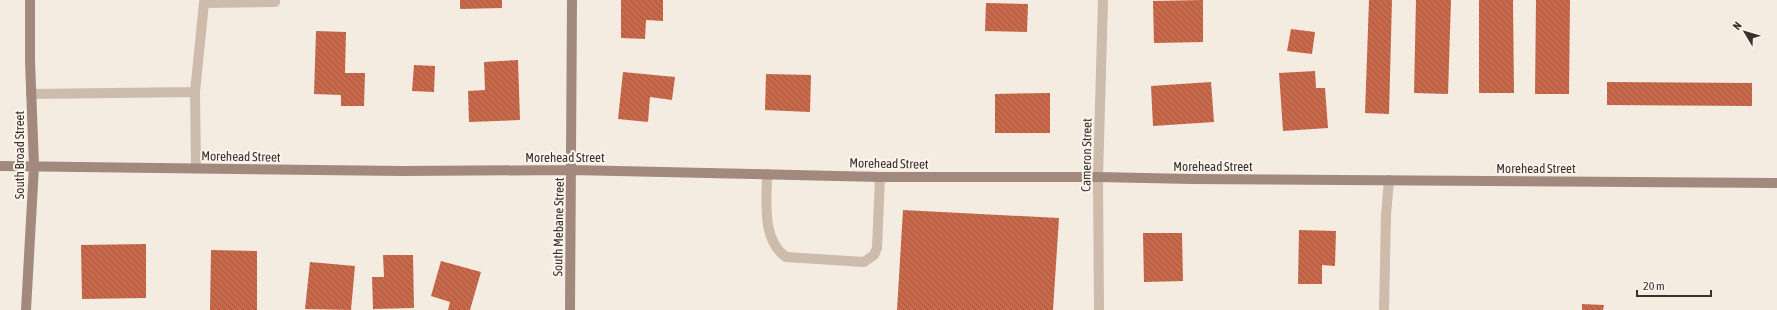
<svg xmlns="http://www.w3.org/2000/svg" width="1777" height="310" font-family="'Asap Condensed',sans-serif">
  <style>
    .building { fill: url(#building-back-hatch) }
    .lines { fill: none; stroke-linecap: round; stroke-linejoin: round }
    .lane { stroke: #cdbbac; stroke-width: 10 }
    .street { stroke: #cdbbac; stroke-width: 10 }
    .secondary { stroke: #a18a7d; stroke-width: 10 }
    .labels { text-anchor: middle; stroke-width: 4; stroke-linejoin: round; paint-order: stroke }
    .street-label { font-size: 13px; fill: #3b302b; stroke: #fbf5ee }
  </style>
  <defs>
    <pattern id="building-back-hatch" width="6" height="6" patternUnits="userSpaceOnUse"><rect width="6" height="6" fill="#c8694b"/><path d="M-1 5l2 2M0 0l6 6M5-1l2 2" fill="none" stroke="#a4573f"/></pattern>
  </defs>
  <rect width="100%" height="100%" fill="#f4ebe1"/>
  <path class="building" d="M 460,0 L 502,0 L 502,8 L 460,9 Z
    M 621,0 L 663,0 L 663,21 L 646,20 L 645,39 L 621,38 Z
    M 1203,0 L 1203,42 L 1154,43 L 1153,1 Z
    M 1369,0 L 1392,0 L 1389,114 L 1365,113 Z
    M 1416,0 L 1451,0 L 1448,94 L 1414,93 Z
    M 1479,0 L 1513,0 L 1514,93 L 1479,93 Z
    M 1536,0 L 1570,0 L 1569,94 L 1535,94 Z
    M 986,3 L 1028,4 L 1027,32 L 985,31 Z
    M 1291,29 L 1315,32 L 1312,54 L 1287,51 Z
    M 316,31 L 346,32 L 345,73 L 365,73 L 364,106 L 341,106 L 341,95 L 314,94 Z
    M 518,60 L 520,120 L 469,122 L 468,91 L 485,90 L 484,62 Z
    M 414,65 L 435,66 L 434,92 L 412,91 Z
    M 1315,71 L 1316,88 L 1325,88 L 1328,128 L 1283,131 L 1279,73 Z
    M 623,72 L 675,77 L 672,100 L 650,97 L 648,122 L 618,119 Z
    M 766,74 L 811,75 L 810,112 L 765,110 Z
    M 1211,82 L 1214,122 L 1153,126 L 1151,86 Z
    M 1607,82 L 1752,83 L 1752,106 L 1607,105 Z
    M 1050,93 L 1050,133 L 995,133 L 995,94 Z
    M 903,210 L 1059,218 L 1053,310 L 897,310 Z
    M 1299,230 L 1336,231 L 1335,266 L 1322,265 L 1322,284 L 1298,284 Z
    M 1143,233 L 1182,233 L 1183,281 L 1144,282 Z
    M 146,244 L 146,298 L 82,299 L 81,245 Z
    M 211,250 L 257,251 L 257,310 L 210,310 Z
    M 383,255 L 413,255 L 414,308 L 373,309 L 372,277 L 384,277 Z
    M 441,261 L 481,272 L 470,310 L 448,310 L 450,302 L 431,296 Z
    M 310,262 L 355,266 L 351,310 L 305,309 Z
    M 1582,304 L 1604,305 L 1603,310 L 1582,310 Z"/>
  <g class="lines">
    <path class="lane" d="M 195,92 L 196,168
      M 31,94 L 195,92 L 204,3 L 275,2 L 275,0
      M 767,174 C 767,200 761,240 786,257 L 864,262 L 874,255 L 877,248 L 880,177
      M 1384,310 L 1386,215 L 1389,180"/>
    <path class="street" d="M 1099,310 L 1098,177 L 1103,0"/>
    <path class="secondary" d="M 0,166 L 402,171 L 572,170 L 880,177 L 1098,177 L 1192,179 L 1777,183
      M 26,310 L 34,166 L 30,61 L 30,0
      M 570,310 L 572,0"/>
  </g>
  <g class="labels">
    <g class="street-label">
      <text transform="translate(19 155) rotate(-90)" y="5">South Broad Street</text>
      <text transform="translate(1086 155) rotate(-89)" y="5">Cameron Street</text>
      <text transform="translate(241 156) rotate(1)" y="5">Morehead Street</text>
      <text x="565" y="162">Morehead Street</text>
      <text transform="translate(889 163) rotate(1)" y="5">Morehead Street</text>
      <text x="1213" y="171">Morehead Street</text>
      <text x="1536" y="173">Morehead Street</text>
      <text transform="translate(558 227) rotate(-89)" y="5">South Mebane Street</text>
    </g>
  </g>
  <g transform="translate(1745 32) rotate(308)" stroke="#fbf5ee" stroke-width="3" paint-order="stroke">
  <path d="M0-3L7 15L0 10L-7 15Z" fill="#3b302b"/>
  <text y="-6" font-size="11" font-weight="bold" text-anchor="middle" fill="#3b302b">N</text>
  </g>
  <path d="M1637 290v6h74v-6" fill="none" stroke="#3b302b" stroke-width="2"/>
  <text x="1643" y="290" font-size="12" fill="#3b302b" stroke="#fbf5ee" stroke-width="3" paint-order="stroke">20 m</text>
</svg>
